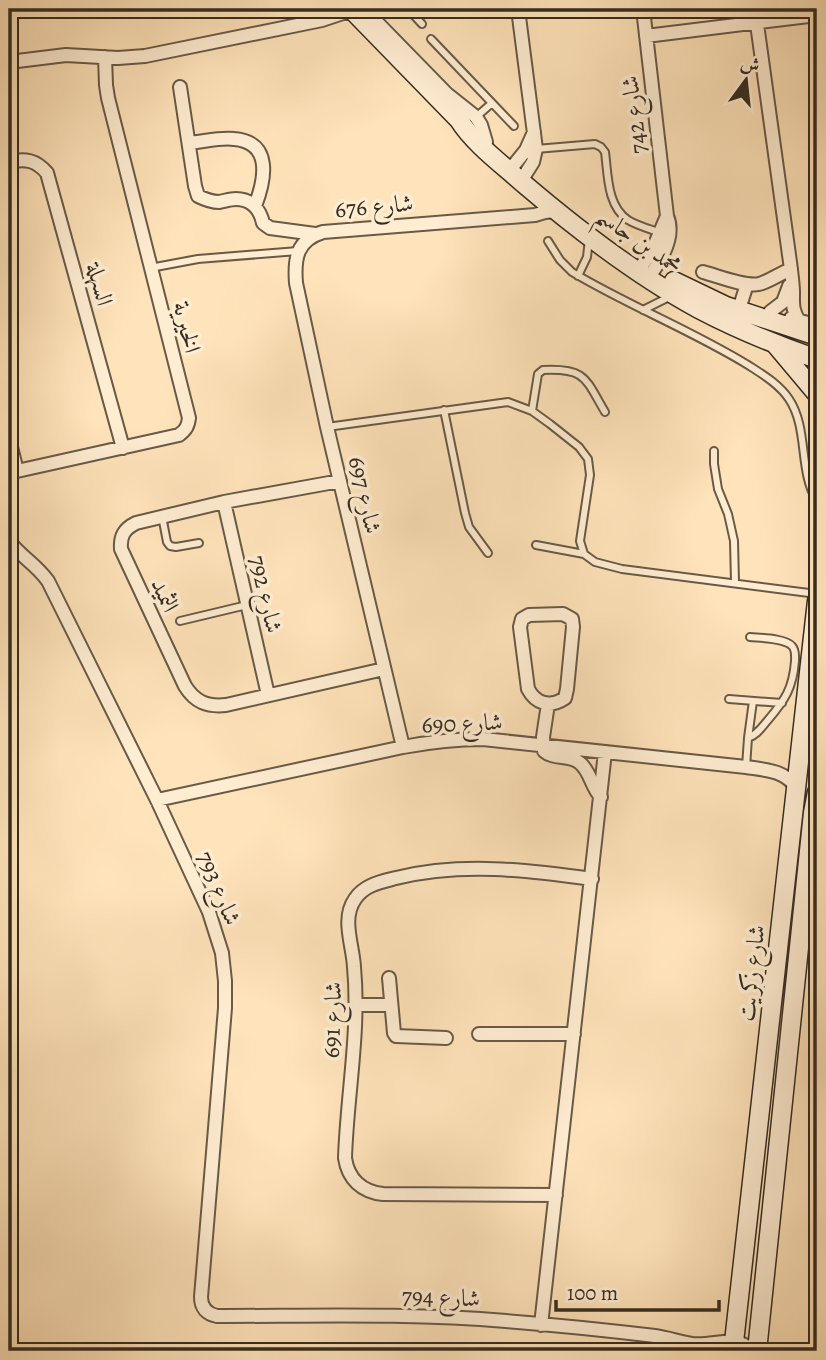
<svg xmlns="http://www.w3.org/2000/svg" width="826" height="1360" font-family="Alegreya,Amiri,serif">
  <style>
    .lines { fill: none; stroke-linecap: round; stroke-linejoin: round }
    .lane-casing { stroke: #685a47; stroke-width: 10 }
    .street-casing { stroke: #685a47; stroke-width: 16 }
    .secondary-casing { stroke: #352c21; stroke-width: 21 }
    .lane { stroke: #ffedd2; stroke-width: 6 }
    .street { stroke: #ffedd2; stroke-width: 12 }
    .secondary { stroke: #ffedd2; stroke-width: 18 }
    .labels { text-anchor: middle; stroke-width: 7; stroke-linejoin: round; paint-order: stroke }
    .street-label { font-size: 24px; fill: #352c21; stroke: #ffedd2 }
  </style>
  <rect width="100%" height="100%" fill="#ffe3ba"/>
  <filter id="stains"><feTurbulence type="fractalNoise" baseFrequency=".00286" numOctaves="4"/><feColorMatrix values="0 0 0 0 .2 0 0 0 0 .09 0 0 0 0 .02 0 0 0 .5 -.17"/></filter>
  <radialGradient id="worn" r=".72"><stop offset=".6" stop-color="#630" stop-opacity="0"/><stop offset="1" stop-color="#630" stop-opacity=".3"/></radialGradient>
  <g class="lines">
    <g class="lane-casing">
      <path id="lane" d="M 408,9 L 422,24
        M 374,19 L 386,9
        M 431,39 L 514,126
        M 476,117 L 492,103
        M 536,149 L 595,144 L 601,147 L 605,152 C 608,175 607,206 628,220 C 638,226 650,229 661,233
        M 548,241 L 560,260 L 572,272 C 629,306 691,330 748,365 C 762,374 779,384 789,399 C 809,429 798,471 817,501
        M 150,268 L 198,259 L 298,251
        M 578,276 L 587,257 L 589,239
        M 643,310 L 669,297
        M 444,410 L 465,513 L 469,527 L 488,553
        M 532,411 L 538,374 L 543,370 C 586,368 585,378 605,412
        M 327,427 L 508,402 L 532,411 L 550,424 L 579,447 L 588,459 L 590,475 L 580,541 L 584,554
        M 714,451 L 714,464 L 718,489 L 728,514 L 734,541 L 735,582
        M 162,516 L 167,542 L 170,546 L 176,547 L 199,543
        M 536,545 L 584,554 L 595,562 L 622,569 L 817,594
        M 180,621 L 247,605
        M 729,699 L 782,703
        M 748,738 L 753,701
        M 746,767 L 748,738 C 757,735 762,727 768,720 C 785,700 793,688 795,661 C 795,656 796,650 792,646 C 785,638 760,638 750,637
        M 816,1351 L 817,1341"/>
    </g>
    <g class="street-casing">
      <path id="street" d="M 364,9 L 447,94 L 476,117 L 481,125 L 486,142
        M 518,9 L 536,149 L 533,162 L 521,181
        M 643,9 L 667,216 C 676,237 661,261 648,278
        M 757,24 L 790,262 C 791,271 793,284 793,292 C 793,304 792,310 799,321
        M 646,36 L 817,15
        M 9,62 L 66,55 L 118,58 L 145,56 L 322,20 L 343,13 L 355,13
        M 180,87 L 195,186 L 198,196 C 204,199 212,202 219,202 C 225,201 230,199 236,199 C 251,199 260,209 263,223 L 270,228 L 315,234
        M 189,143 C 203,142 220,137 234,139 C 273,142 265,180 255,206
        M 9,162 C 25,158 36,160 47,173 L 123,448
        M 509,171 L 526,150 L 534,132
        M 638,271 L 652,251 L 667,216
        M 703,272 C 718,276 745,287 759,284 C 768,282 781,273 791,269
        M 741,303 L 747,284
        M 770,312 L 783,302 L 789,286
        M 791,318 L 817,326
        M 9,439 L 17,471
        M 9,471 L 17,471 L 179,435 C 186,430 188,426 189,418 L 108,98 L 106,85 L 105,57
        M 340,481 L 224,502 L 136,523 C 124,529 120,536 121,549 L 185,686 C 195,702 207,707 226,705 L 384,669
        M 224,502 L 268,695
        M 9,541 C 21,557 35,563 48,581 L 157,800 L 209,912 L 222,953 L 225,981 L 225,1008 L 201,1297 C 201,1308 207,1314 217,1316 C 314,1316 410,1313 506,1321 C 556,1325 606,1330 655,1336 C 668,1338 680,1342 692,1344 C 714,1347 735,1333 753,1351
        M 563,614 L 572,619 L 573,627 L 567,689 L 565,698 C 550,708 536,704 528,689 L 520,627 L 522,619 L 529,615 Z
        M 548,704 L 543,737 L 544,751 C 554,760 570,754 580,763 C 591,772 591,787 601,797
        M 403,747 L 327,427 L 296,283 C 294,258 297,240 323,232 L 535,215 L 545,212 L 557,211
        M 157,800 L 403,747 C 430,742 456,739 483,739 L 746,767 C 766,770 784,770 797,788
        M 389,978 L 394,1033 L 396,1036 L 446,1038
        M 356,1005 L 391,1005
        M 479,1034 L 574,1034
        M 556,1195 L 383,1194 C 362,1192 348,1179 345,1158 C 347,1095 360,1031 354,967 C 353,945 341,919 355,899 C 364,885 380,882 396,878 C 462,862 526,870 592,879
        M 541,1325 L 605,752"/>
    </g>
    <g class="secondary-casing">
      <path id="secondary" d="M 351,9 L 459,120 C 474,144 503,165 524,184 C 578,230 636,275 699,309 C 737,329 776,345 817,359
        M 674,281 L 726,306 L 817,336
        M 775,344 L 817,394
        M 733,1351 L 817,601
        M 757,1351 L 813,813 L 817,792"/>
    </g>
    <use href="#lane" class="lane"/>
    <use href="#street" class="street"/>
    <use href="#secondary" class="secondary"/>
  </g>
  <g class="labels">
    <g class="street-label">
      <text transform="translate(634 115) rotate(-97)" y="8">شارع 742</text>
      <text transform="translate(374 206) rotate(-5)" y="8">شارع 676</text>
      <text transform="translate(639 240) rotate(35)" y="8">محمد بن جاسم</text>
      <text transform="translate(100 284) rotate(75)" y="8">السهلة</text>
      <text transform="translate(187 327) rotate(76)" y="8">الخيرية</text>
      <text transform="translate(365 495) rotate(77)" y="8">شارع 697</text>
      <text transform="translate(266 594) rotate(77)" y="8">شارع 792</text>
      <text transform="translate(165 595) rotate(65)" y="8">الثميد</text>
      <text transform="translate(462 723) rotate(-2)" y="8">شارع 690</text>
      <text transform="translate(219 888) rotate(67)" y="8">شارع 793</text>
      <text transform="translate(751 973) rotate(-83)" y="8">شارع زكريت</text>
      <text transform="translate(332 1020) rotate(-88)" y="8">شارع 691</text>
      <text transform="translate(441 1297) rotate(2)" y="8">شارع 794</text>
    </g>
  </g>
  <rect width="826" height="1360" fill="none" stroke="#ffe3ba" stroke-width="35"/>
  <rect x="10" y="10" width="805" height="1339" fill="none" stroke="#352c21" stroke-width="3.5"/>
  <rect x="18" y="18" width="791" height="1325" fill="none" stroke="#352c21" stroke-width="2"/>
  <g transform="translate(746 80) rotate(15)" stroke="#ffedd2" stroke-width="5" paint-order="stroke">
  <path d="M0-5L12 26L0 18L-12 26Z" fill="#352c21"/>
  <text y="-10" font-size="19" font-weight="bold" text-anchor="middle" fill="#352c21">ش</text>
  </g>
  <path d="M556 1300v10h163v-10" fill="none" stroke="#352c21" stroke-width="3.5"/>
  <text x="567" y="1300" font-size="21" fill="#352c21" stroke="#ffedd2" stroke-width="5" paint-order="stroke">100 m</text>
  <rect width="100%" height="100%" filter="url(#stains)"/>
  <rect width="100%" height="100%" fill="url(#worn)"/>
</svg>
